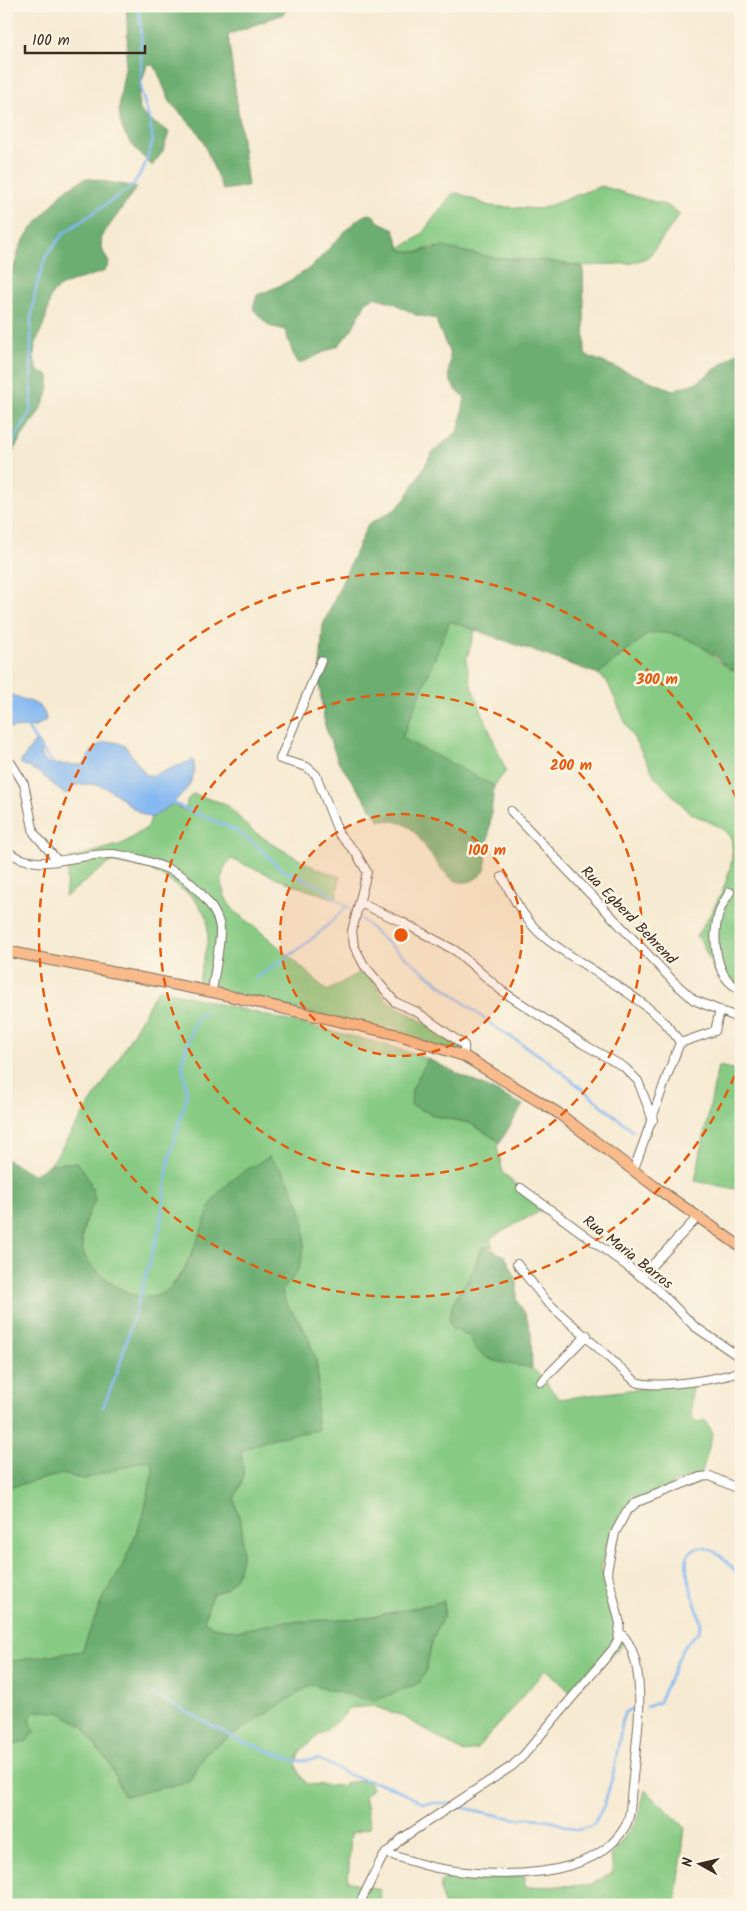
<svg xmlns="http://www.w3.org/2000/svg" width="747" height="1911" font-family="Kalam,sans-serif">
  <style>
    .green { fill: #86ca83; stroke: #607a50 }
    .forest { fill: #6cae71; stroke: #546c48 }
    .water { fill: #83b8f2; stroke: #5f7188 }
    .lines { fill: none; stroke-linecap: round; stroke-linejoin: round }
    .stream { stroke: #83b8f2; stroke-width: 2.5 }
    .minor-casing { stroke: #7c6d5d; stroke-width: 10 }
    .major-casing { stroke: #7c6d5d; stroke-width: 12 }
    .minor { stroke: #fff; stroke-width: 8 }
    .major { stroke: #fabb8c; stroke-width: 10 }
    .ring { fill: none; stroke: #e8590c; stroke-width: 2.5; stroke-dasharray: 9 6 }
    .labels { text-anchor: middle; stroke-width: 5; stroke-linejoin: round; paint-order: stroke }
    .street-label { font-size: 15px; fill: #3b2a1e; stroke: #fcf5e5 }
    .centre { fill: #e8590c; stroke: #fcf5e5; stroke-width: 2.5 }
    .ring-label { font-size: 15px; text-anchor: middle; font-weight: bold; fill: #e8590c; stroke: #fcf5e5; stroke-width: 5; stroke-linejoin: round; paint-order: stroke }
  </style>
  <rect width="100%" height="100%" fill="#fcf5e5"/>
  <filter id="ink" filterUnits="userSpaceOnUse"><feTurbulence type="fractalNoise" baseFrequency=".02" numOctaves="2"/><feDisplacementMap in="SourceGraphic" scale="10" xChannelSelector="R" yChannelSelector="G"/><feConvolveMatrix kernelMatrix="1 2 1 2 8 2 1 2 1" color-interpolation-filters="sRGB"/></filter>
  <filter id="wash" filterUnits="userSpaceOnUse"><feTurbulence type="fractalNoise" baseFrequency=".0096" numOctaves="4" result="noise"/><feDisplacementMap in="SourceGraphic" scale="20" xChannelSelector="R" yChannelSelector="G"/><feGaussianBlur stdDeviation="1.12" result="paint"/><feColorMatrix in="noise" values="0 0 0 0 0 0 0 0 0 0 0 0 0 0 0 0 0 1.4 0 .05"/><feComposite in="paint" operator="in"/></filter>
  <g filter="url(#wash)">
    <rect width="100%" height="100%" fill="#f6ead2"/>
    <path class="green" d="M 601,186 L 668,206 L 680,214 L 649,257 L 632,263 L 582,266 L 539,260 L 496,258 L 433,247 L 418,252 L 403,251 L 401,248 L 420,236 L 452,194 L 458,193 L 489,206 L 540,209 Z
      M 450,620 L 475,630 L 466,661 L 471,685 L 506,771 L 494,786 L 402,738 Z
      M 659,632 C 671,633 684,635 694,641 C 709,650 724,670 741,672 L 741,987 L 715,972 L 701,941 L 696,936 C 713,912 741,865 730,835 L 718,826 L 690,813 L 656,778 L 627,726 L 607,681 L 598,674 L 649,633 Z
      M 193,794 L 226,804 L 250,829 L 279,848 L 315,868 L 340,877 L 336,899 L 299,887 L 231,859 C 219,870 220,889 229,904 C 236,915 251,923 261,932 C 284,951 305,970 327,991 L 365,969 L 386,1000 L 433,1028 L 472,1055 L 198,984 L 208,939 L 207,917 L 192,896 L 149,868 L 110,862 L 65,897 L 69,859 L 122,844 L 148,827 L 151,818 L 171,804 L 185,811 L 188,799 Z
      M 158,989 L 383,1044 L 428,1059 L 411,1105 L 438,1117 L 470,1123 L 500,1142 L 497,1147 L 503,1173 L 544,1209 L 490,1238 L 493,1248 L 484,1246 L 481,1248 C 478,1255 476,1263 473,1271 C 464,1288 443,1308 452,1329 L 469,1335 C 489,1372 498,1356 530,1368 C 538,1370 553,1392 559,1399 L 692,1382 L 691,1418 L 697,1423 L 705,1420 L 713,1433 L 701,1475 L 676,1482 L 622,1513 L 609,1542 L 601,1569 L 626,1641 L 572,1694 L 546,1669 L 477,1749 L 464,1753 L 403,1716 L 373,1706 L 349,1708 C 346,1712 343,1716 339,1720 C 322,1737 275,1753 308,1784 L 341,1786 L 344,1783 L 368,1780 L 372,1789 L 364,1796 L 370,1828 L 351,1833 L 348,1881 L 381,1890 L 380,1905 L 6,1905 L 6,1886 L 11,1873 L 6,1868 L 6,1770 C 10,1761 6,1756 11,1746 L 27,1741 L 31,1716 L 36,1711 L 59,1712 L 83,1726 L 96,1747 L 109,1762 L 124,1796 L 189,1782 L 206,1752 L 311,1685 L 374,1701 L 419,1683 L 425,1673 L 433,1638 L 444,1614 L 444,1601 L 367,1618 L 282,1622 L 236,1631 L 213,1627 L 204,1621 L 212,1594 L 226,1589 L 242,1528 L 234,1499 L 242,1483 L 241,1451 L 273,1438 L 318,1430 L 315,1416 L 318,1379 L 316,1359 L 302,1325 L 285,1303 L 282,1290 L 295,1275 L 297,1200 L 282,1169 L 250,1168 L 224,1187 L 215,1198 L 201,1234 L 183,1271 L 170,1288 L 158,1297 L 146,1298 L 131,1295 L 112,1284 L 87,1262 L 83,1251 L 82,1237 L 86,1219 L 95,1200 L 88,1178 L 77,1162 L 51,1164 L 114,1067 Z
      M 718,1066 L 741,1071 L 741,1190 L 695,1181 Z
      M 146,1460 L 153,1464 L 153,1471 L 143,1517 L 122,1567 L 103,1598 L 82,1651 L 6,1662 L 6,1488 L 62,1474 L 85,1479 Z
      M 645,1790 L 685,1827 L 676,1905 L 443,1905 L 440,1882 L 451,1875 L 525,1876 L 525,1887 L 589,1885 L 613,1873 L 611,1855 L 638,1819 Z"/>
    <path class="forest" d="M 126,6 L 290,6 L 283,14 L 228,35 L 248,186 L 223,190 L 202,139 L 197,131 L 170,102 L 155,66 L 147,64 C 144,78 132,102 143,114 C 150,122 161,126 169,132 L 163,151 L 152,166 C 142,155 129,144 123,130 C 115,110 122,89 125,68 C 128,48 128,27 126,6 Z
      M 86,178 L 137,187 L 102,236 L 101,247 L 109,263 L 105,271 C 92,276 68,281 57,289 C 48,295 50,303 47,313 C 42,335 26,349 39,372 L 49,376 C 52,407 24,427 13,452 C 10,460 9,470 6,479 L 6,388 L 9,381 L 6,373 L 6,285 L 10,282 L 20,246 L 29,232 L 65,190 Z
      M 368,214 L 373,215 L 379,222 L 394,229 L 398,243 L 403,251 L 418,252 L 443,247 L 496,258 L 539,260 L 583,267 L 585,355 L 673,390 L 698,382 L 741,350 L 741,672 C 730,671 725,665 718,658 C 698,642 675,630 649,633 L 598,674 L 450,621 L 402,738 L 494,786 L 485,871 C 449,908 431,844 409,827 C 401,821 389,821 379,820 L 338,761 L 325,726 L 319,682 L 323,625 L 368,524 L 396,509 L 406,498 L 432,453 L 459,430 L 465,397 C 458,394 450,383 449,376 C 448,367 452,361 449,352 C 445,341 439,331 436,319 L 416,315 L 394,303 L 375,297 L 366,302 L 352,329 L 339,345 L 299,364 L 293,354 L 285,330 L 269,326 L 253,309 L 257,295 C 278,287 294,280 312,266 C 326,254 354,217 368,214 Z
      M 428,1059 L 523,1105 L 500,1142 L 470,1123 L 438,1117 L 411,1105 L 412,1089 Z
      M 269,1157 C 297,1184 313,1226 300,1265 C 297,1275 288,1282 282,1290 C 286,1309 293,1311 302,1326 C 308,1335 312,1348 315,1358 C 322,1382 313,1407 318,1430 L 273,1438 L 241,1451 L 244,1477 L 234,1499 L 242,1528 L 242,1559 L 236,1577 L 226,1589 L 212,1594 L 204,1621 L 213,1627 L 236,1631 L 282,1622 L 367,1618 L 444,1601 L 444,1614 L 433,1638 L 425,1673 L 419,1683 L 374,1701 L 311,1685 L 206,1752 L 189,1782 L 124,1796 L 109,1762 L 96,1747 L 83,1726 L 59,1712 L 36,1711 L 31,1716 L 29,1721 L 35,1731 L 27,1741 L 11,1746 C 6,1756 10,1761 6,1770 L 6,1662 L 82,1651 L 103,1598 L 122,1567 L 143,1517 L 153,1471 L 153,1464 L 146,1460 L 85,1479 L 62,1474 L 6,1488 L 6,1159 L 33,1175 L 51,1164 L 76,1162 C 88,1172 91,1186 95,1200 C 87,1216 76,1236 84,1254 C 91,1270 108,1282 122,1290 C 183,1323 195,1234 215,1198 C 226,1180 251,1167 269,1157 Z
      M 483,1246 L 505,1256 L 513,1272 L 517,1282 L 517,1301 L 526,1315 L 531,1333 L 532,1368 C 507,1363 477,1364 469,1335 L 452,1329 L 449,1321 L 452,1306 L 474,1269 Z"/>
    <path class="water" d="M 6,692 C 21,702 44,699 46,720 L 35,727 L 6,728 Z
      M 36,740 L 41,746 L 40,755 L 48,764 L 82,765 C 87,761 88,756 92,751 C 100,740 116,739 126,747 L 146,775 L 152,776 L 193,760 C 201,785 169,808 151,818 C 120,806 115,778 75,785 L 69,793 L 63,793 L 40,773 L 20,763 Z"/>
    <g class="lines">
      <path class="stream" d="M 6,455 L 31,410 L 31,318 L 36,288 L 46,256 L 64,233 L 131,187 L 143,170 L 153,141 L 150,122 L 141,91 L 141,29 L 138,6
        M 26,725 L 36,741
        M 39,746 L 54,765
        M 170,802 L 233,829 L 256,845 L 281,869 L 321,887 L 353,911
        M 361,919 L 386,942 L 495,1027 L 547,1060 L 633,1131
        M 255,978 C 289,958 320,935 347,906
        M 103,1407 L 117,1373 L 160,1227 L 169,1160 L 187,1095 L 182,1061 L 196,1018 L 205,1011
        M 153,1694 L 241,1741 L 283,1756 L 296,1761 L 319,1759 L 351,1776 L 392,1787 L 422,1803 L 449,1803
        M 647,1707 L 659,1702 L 683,1648 L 698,1632 L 701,1623 C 697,1606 684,1574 687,1558 C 688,1554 691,1551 694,1549 C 712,1541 731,1566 741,1578
        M 460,1807 L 515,1819 L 530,1818 L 549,1820 L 577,1830 L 589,1827 L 594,1824 L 604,1805 L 613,1775 L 624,1713 L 632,1709"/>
    </g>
  </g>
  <g filter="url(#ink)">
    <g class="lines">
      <g class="minor-casing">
        <path id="minor" d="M 321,661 L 280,759 L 307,767 L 316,775 L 339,834 L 356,853 L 367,872 L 352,931 L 354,946 L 364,965 L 395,1002 L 417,1012 L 464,1045 L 464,1056
          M 11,763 L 24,784 L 34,833 L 57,860
          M 511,811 L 674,982 L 694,1000 L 741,1019
          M 6,850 C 37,876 77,852 113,854 C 132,856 170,867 185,878 C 198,889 218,910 220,928 C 221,944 214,974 212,992
          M 502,877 C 514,899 525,921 544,937 C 581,967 659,1003 680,1043
          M 730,892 C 726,898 721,906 719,913 C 712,936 714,980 741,989
          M 360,903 L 402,922 L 456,951 L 502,991 L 583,1044 L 624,1067 L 638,1081 L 653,1120
          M 633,1171 C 650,1128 662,1085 680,1043 L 715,1031 L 720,1010
          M 521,1188 L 654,1286 L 694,1326 L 741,1358
          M 517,1264 L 546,1301 L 636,1382 C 657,1389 721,1379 741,1371
          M 641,1277 L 698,1217
          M 541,1382 L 587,1335
          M 386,1853 C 402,1858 420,1865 437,1868 C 491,1878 596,1882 626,1825 C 632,1814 630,1800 632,1788 C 634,1763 638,1737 639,1712 C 640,1690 639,1648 620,1633
          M 359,1905 L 382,1858 L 401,1839 L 512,1766 L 523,1756 L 613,1649 L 618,1640 L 620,1624 L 607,1571 L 615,1533 L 626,1512 L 637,1502 L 700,1477 L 710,1476 L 741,1490"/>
      </g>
      <g class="major-casing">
        <path id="major" d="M 6,951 L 212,992 L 399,1035 L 464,1056 L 558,1113 L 658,1189 L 741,1247"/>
      </g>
      <use href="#minor" class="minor"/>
      <use href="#major" class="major"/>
    </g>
  </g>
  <circle cx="401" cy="935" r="121" fill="#e8590c" fill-opacity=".12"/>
  <g class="ring">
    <circle cx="401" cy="935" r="121"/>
    <circle cx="401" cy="935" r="241"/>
    <path d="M740 1062A362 362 0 1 1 740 808"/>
  </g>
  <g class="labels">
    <g class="street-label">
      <text transform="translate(629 915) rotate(46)" y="5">Rua Egberd Behrend</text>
      <text transform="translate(628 1252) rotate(38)" y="5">Rua Maria Barros</text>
    </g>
  </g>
  <circle cx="401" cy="935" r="8" class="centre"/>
  <g class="ring-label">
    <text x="657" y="684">300 m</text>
    <text x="571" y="770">200 m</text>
    <text x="487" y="855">100 m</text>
  </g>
  <rect width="747" height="1911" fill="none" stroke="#fcf5e5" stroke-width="25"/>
  <g transform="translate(700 1864) rotate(278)" stroke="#fcf5e5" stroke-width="4" paint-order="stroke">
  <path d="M0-4L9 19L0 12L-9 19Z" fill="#3b2a1e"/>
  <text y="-8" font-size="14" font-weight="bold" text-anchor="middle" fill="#3b2a1e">N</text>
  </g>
  <path d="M25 45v8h120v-8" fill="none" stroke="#3b2a1e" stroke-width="2.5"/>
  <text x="32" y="45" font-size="15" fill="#3b2a1e" stroke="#fcf5e5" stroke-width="4" paint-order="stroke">100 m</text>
</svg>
